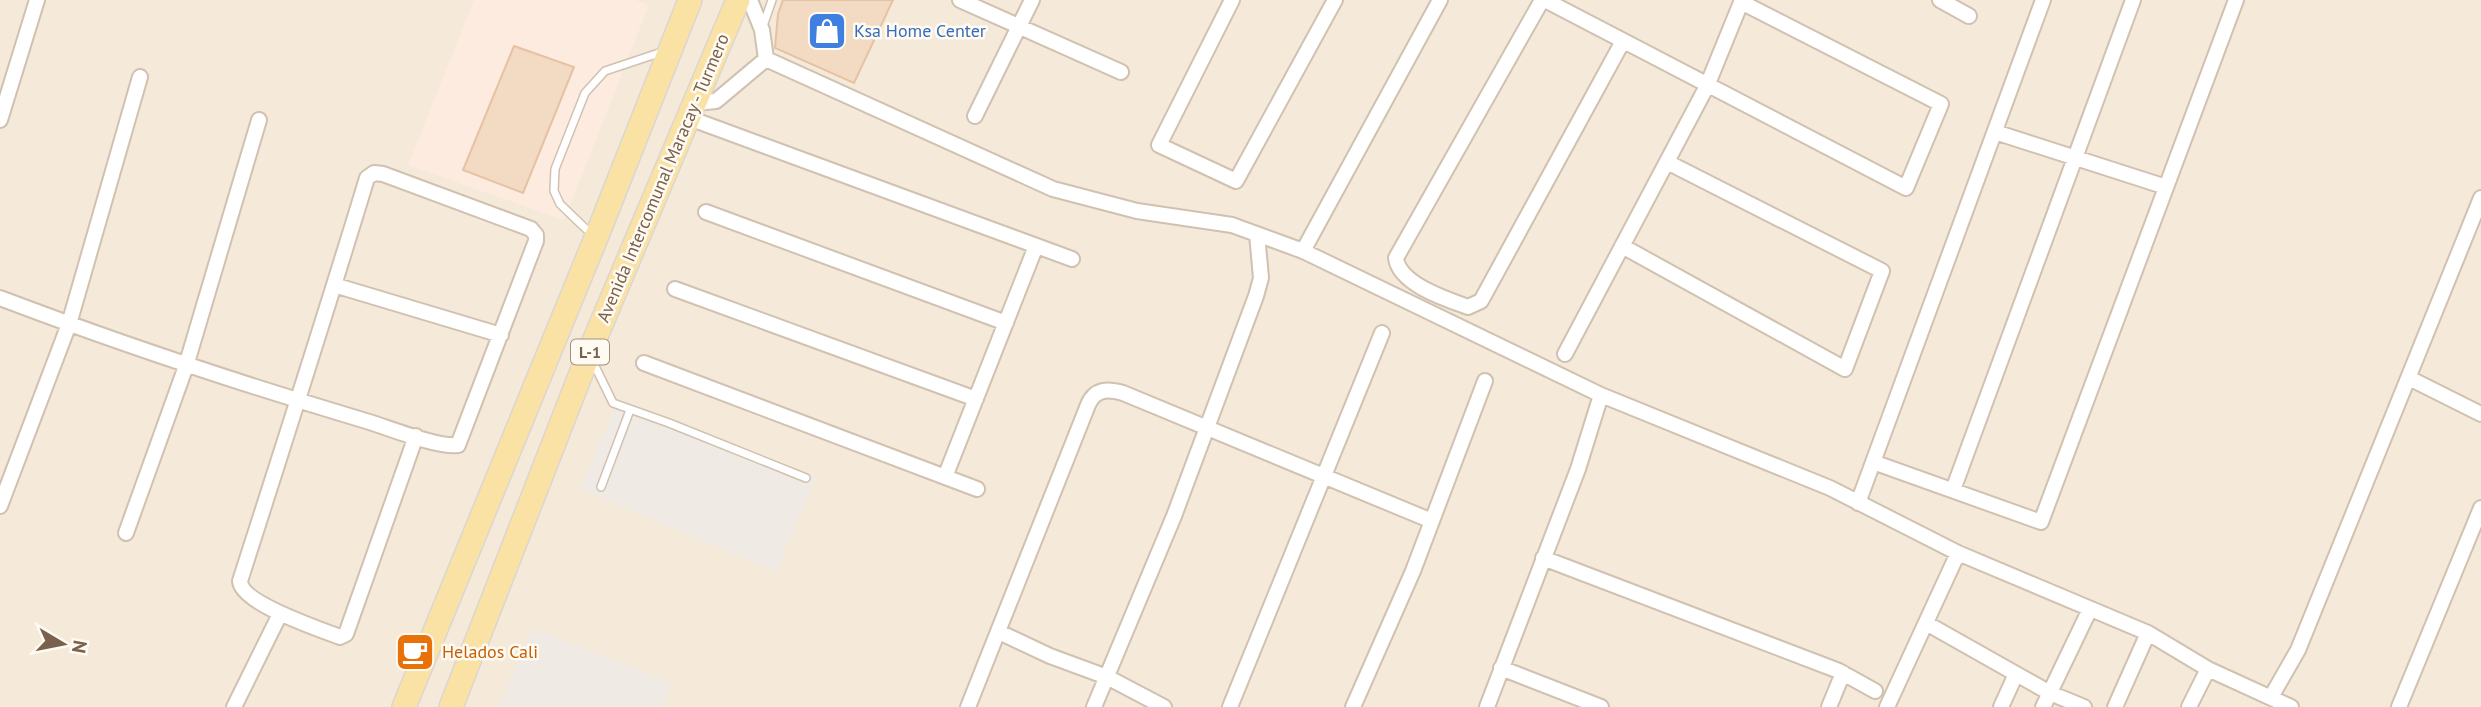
<svg xmlns="http://www.w3.org/2000/svg" width="2481" height="707" font-family="'PT Sans',sans-serif">
  <style>
    .residential { fill: #f5eada }
    .commercial { fill: #fdebe0 }
    .industrial { fill: #efeae4 }
    .building { fill: #f2dac3; stroke: #e5c2a3; stroke-width: 2 }
    .lines { fill: none; stroke-linecap: round; stroke-linejoin: round }
    .service-casing { stroke: #d0c1b0; stroke-width: 10 }
    .minor-casing { stroke: #d0c1b0; stroke-width: 18 }
    .primary-casing { stroke: #dcd6d1; stroke-width: 26 }
    .service { stroke: #fff; stroke-width: 7 }
    .minor { stroke: #fff; stroke-width: 14 }
    .primary { stroke: #fae2a5; stroke-width: 23 }
    .labels { text-anchor: middle; stroke-width: 5; stroke-linejoin: round; paint-order: stroke }
    .shield { fill: #fffbf2; stroke: #a18f7e; stroke-width: 2 }
    .shield-label { font-size: 16px; font-weight: bold; fill: #79614d }
    .shop-label { font-size: 18px; fill: #366cbe; stroke: #fffbf2; text-anchor: start }
    .street-label { font-size: 18px; fill: #79614d; stroke: #fffbf2 }
    .food-label { font-size: 18px; fill: #c56008; stroke: #fffbf2; text-anchor: start }
  </style>
  <rect width="100%" height="100%" fill="#fdf8ec"/>
  <path class="residential" d="M 0,0 L 2481,0 L 2481,707 L 0,707 Z"/>
  <path class="commercial" d="M 474,0 L 634,0 L 649,5 L 564,220 L 408,165 Z"/>
  <path class="industrial" d="M 618,399 L 816,477 L 776,572 L 581,489 Z
    M 532,628 L 671,683 L 662,707 L 499,707 Z"/>
  <path class="building" d="M 783,0 L 893,0 L 854,83 L 775,48 L 778,14 Z
    M 514,46 L 574,67 L 523,193 L 463,170 Z"/>
  <g class="lines">
    <g class="service-casing">
      <path id="service" d="M 763,26 L 772,0
        M 596,232 L 586,229 L 560,204 L 554,191 L 555,169 L 585,93 L 605,71 L 662,52
        M 592,360 L 613,403 L 669,423 L 806,478
        M 601,487 L 630,410"/>
    </g>
    <g class="minor-casing">
      <path id="minor" d="M 750,0 L 762,30 L 766,59
        M 960,0 L 1121,72
        M 1232,0 L 1159,145 L 1236,181 L 1335,0
        M 1542,0 L 1396,258 C 1399,284 1446,299 1468,307 L 1481,301 L 1623,41
        M 1545,0 L 1906,188 L 1941,104 L 1741,2
        M 1940,0 L 1969,16
        M 766,59 L 1053,189 L 1137,211 L 1232,225 L 1303,251 L 1601,395 L 1830,488 L 1958,553 L 2148,633 L 2208,669 L 2291,707
        M 696,103 L 716,101 L 766,59
        M 975,116 L 1032,0
        M 689,118 L 1072,259
        M 0,120 L 37,0
        M 1995,132 L 2166,187
        M 706,212 L 1006,323
        M 1622,246 L 1845,369 L 1882,271 L 1667,162
        M 1303,251 L 1440,0
        M 334,285 L 501,335
        M 675,289 L 976,399
        M 0,298 C 121,344 242,384 366,421 C 387,427 438,448 458,445 L 536,241 L 536,235 L 531,229 L 383,174 L 374,173 L 367,178 C 326,313 283,447 240,581 C 241,603 319,629 340,637 L 346,634 L 416,436
        M 1565,354 L 1707,86 L 1742,0
        M 644,363 L 977,489
        M 2409,378 L 2481,414
        M 1873,462 L 2041,522 L 2236,0
        M 945,477 L 1036,246
        M 1953,490 L 2133,0
        M 1858,503 L 2043,0
        M 0,506 L 69,324 L 140,77
        M 126,533 L 186,366 L 259,120
        M 1543,558 L 1839,671 L 1875,691
        M 1926,623 L 2050,693 L 2084,707
        M 999,632 L 1050,656 L 1107,677 L 1164,707
        M 1501,668 L 1601,707
        M 2271,697 L 2298,650 L 2481,198
        M 234,707 L 280,614
        M 968,707 L 1088,405 C 1095,388 1108,389 1123,393 L 1432,521
        M 1094,707 L 1174,516 L 1256,296 L 1261,278 L 1257,234
        M 1230,707 L 1382,333
        M 1353,707 L 1413,571 L 1485,381
        M 1487,707 L 1578,469 L 1601,395
        M 1829,707 L 1843,673
        M 1887,707 L 1958,553
        M 2001,707 L 2016,674
        M 2043,707 L 2090,609
        M 2115,707 L 2148,633
        M 2189,707 L 2208,669
        M 2399,707 L 2481,508"/>
    </g>
    <g class="primary-casing">
      <path id="primary" d="M 404,707 L 598,233 L 690,0
        M 451,707 L 589,353 L 738,0"/>
    </g>
    <use href="#service" class="service"/>
    <use href="#minor" class="minor"/>
    <use href="#primary" class="primary"/>
  </g>
  <defs>
    <g id="shop-square" transform="scale(2.0125)"><rect x="-9" y="-9" width="18" height="18" rx="4" fill="#3f7fe0" stroke="#fffbf2"/><path d="M-5-2.5h2.3a2.7 3.5 0 0 1 5.4 0H5L5.5 6h-11ZM-1.5-2.5h3a1.5 2.3 0 0 0-3 0Z" fill="#fff"/></g>
    <g id="cafe-square" transform="scale(2.0125)"><rect x="-9" y="-9" width="18" height="18" rx="4" fill="#e8710a" stroke="#fffbf2"/><path d="M-5.5-4.5H6V0H3Q3 3.5 0 3.5H-2.5Q-5.5 3.5-5.5 0ZM3-3.2v2h1.7v-2ZM-6 4.5H4V6H-6Z" fill="#fff"/></g>
  </defs>
  <g fill-rule="evenodd">
    <use href="#shop-square" x="827" y="31"/>
    <use href="#cafe-square" x="415" y="652"/>
  </g>
  <g class="labels">
    <rect class="shield" x="571" y="339.5" width="38" height="25" rx="5"/>
    <g class="shield-label">
      <text x="590" y="358">L-1</text>
    </g>
    <g class="shop-label">
      <text x="854" y="37">Ksa Home Center</text>
    </g>
    <g class="street-label">
      <text transform="translate(663 178) rotate(-67)" y="6">Avenida Intercomunal Maracay - Turmero</text>
    </g>
    <g class="food-label">
      <text x="442" y="658">Helados Cali</text>
    </g>
  </g>
  <g transform="translate(63 644) rotate(100)" stroke="#fffbf2" stroke-width="5" paint-order="stroke">
  <path d="M0-5L12 26L0 18L-12 26Z" fill="#79614d"/>
  <text y="-10" font-size="19" font-weight="bold" text-anchor="middle" fill="#79614d">N</text>
  </g>
</svg>
